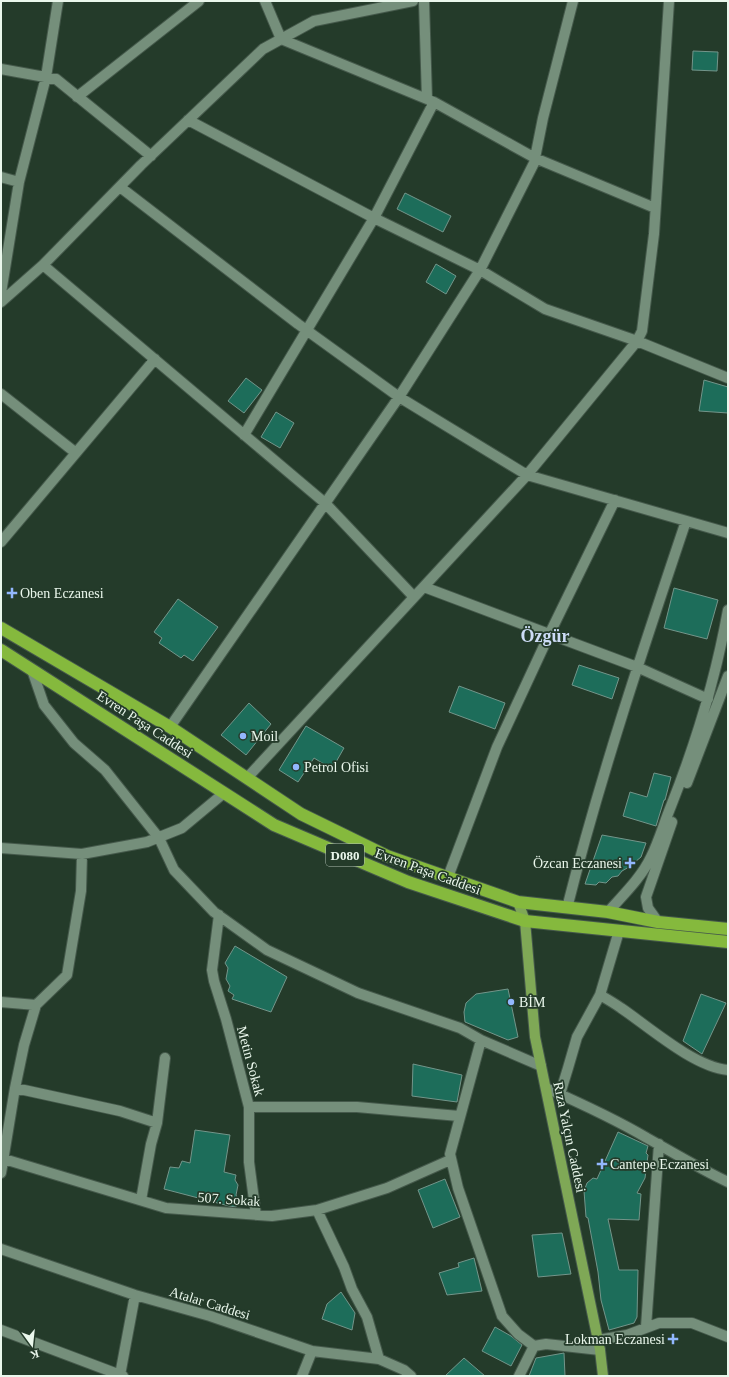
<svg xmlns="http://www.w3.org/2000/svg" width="729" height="1377" font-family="'Times New Roman',serif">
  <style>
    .building { fill: #1d6d5a; stroke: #73958a }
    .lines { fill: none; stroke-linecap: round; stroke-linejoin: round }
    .minor-casing { stroke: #45594b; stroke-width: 12 }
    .major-casing { stroke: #45594b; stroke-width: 12 }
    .highway-casing { stroke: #45594b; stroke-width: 14 }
    .minor { stroke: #758f7b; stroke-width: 10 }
    .major { stroke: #7fa856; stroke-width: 10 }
    .highway { stroke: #85b93d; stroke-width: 12 }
    .poi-dot { fill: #92b7fd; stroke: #243b2a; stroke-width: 1.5 }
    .labels { text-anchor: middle; stroke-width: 3.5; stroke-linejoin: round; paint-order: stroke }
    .shield { fill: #243b2a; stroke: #afbfb2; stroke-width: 1 }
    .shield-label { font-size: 13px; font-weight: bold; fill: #eaf7ec }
    .poi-label { font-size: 14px; fill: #eaf7ec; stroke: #243b2a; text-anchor: start }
    .street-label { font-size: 14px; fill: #eaf7ec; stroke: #243b2a }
    .district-label { font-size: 18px; font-weight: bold; fill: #cddcf6; stroke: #243b2a }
  </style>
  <rect width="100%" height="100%" fill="#243b2a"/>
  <path class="building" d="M 693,51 L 718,52 L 717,71 L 692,70 Z
    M 405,193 L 451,216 L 443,232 L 397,209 Z
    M 436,264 L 456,276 L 446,294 L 426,282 Z
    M 246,378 L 262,390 L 244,413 L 228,401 Z
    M 704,380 L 728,387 L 728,413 L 699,411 Z
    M 276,412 L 294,423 L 280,448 L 261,437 Z
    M 674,588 L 718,600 L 707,639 L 664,628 Z
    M 178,599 L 218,627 L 193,661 L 184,655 L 181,658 L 159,643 L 162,638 L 154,632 Z
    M 579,665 L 619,678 L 612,699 L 572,685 Z
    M 459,686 L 505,703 L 495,729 L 449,712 Z
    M 249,703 L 271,724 L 246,755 L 221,735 Z
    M 306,726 L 344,748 L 332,769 L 314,758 L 298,782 L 279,770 Z
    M 654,773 L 671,777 L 665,800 L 664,800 L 656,826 L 623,816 L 630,792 L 647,797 Z
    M 602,835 L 646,843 L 641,857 L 629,867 L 622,871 L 618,876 L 612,877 L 606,883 L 599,882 L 596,885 L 585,884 Z
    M 235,946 L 287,977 L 271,1012 L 232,999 L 234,995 L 228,991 L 230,986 L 226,979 L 228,968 L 225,963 Z
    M 508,989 L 518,1037 L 508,1040 L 465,1022 L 464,1012 L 466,1003 L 476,994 Z
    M 701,994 L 726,1003 L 702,1054 L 683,1041 Z
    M 413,1064 L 462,1075 L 457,1102 L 412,1096 Z
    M 195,1130 L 230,1135 L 224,1172 L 236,1175 L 235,1180 L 238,1185 L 236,1195 L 238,1200 L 236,1207 L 229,1206 L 164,1189 L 170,1167 L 179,1168 L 182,1161 L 190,1163 Z
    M 618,1132 L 648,1146 L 646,1153 L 648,1155 L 645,1178 L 637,1193 L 641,1194 L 639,1220 L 608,1219 L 619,1270 L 638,1270 L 637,1317 L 634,1323 L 609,1330 L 601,1300 L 598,1272 L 588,1218 L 586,1217 L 584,1191 L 587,1183 L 593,1178 L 597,1179 Z
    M 445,1179 L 460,1217 L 433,1228 L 418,1190 Z
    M 562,1233 L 571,1274 L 538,1277 L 532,1235 Z
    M 474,1258 L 482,1291 L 447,1295 L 439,1273 L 459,1267 L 458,1263 Z
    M 341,1292 L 355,1313 L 352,1330 L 322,1319 L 327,1304 Z
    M 495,1327 L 511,1336 L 522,1345 L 511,1366 L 482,1351 Z
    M 564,1353 L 565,1376 L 529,1376 L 536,1358 Z
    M 464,1358 L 485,1376 L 445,1376 Z"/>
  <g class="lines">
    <g class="minor-casing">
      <path id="minor" d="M 265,1 L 281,39 L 434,102 L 535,158 L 655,208
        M 424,1 L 427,99
        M 1,69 L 56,79 L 151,156
        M 77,97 L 199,1
        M 188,120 L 374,218 L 480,270 L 545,309 L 637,341 L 728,378
        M 1,177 L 19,182
        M 120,187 L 298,324 L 399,397 L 527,475 L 728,533
        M 43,265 L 325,503 L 414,597
        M 1,293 L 19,182 L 46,77 L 58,1
        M 1,302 L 43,265 L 141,165 L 263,49 L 314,21 L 413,1
        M 1,394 L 76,453
        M 244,435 L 374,218 L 434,102
        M 1,542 L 155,359
        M 424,587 L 637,667 L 708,699
        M 32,670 L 44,705 L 74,743 L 105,770 L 159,838 L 174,870 L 214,912 L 267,950 L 358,993 L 460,1028 L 481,1040 L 541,1066
        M 170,727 L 399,397 L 480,270 L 534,163 L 543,118 L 573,1
        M 247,778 L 527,475 L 637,341 L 642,331 L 654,234 L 669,1
        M 687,783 L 728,676
        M 1,848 L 82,854 L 147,842 L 182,828 L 224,793
        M 448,877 L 497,747 L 549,635 L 615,500
        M 567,908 C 600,777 643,649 686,521
        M 608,912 C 623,895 641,878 651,857 C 659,841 664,823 671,806 C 696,743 716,677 728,610
        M 219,915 L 212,970 L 214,981 L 226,1019 L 249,1107 L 249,1162 L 256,1215
        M 658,922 L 648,908 L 646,897 L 672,822
        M 600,995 C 607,999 614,1003 621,1008 C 649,1027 694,1067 728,1070
        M 1,1002 L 36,1005
        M 481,1040 L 450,1154 L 458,1188 L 502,1316 L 518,1334 L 534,1346
        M 15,1088 L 120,1111 L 157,1123 L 151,1144 L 141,1200
        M 546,1088 C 580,1103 615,1119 647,1138 C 674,1153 700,1169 728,1182
        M 560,1094 L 568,1068 L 577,1037 L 600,995 L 619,931
        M 249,1107 L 357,1107 L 459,1116
        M 157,1123 L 165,1058
        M 4,1159 L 166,1208 L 272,1216 L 317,1210 L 387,1188 L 450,1160
        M 1,1173 L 15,1088 L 24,1045 L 36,1005 L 67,975 L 81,891 L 82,854
        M 317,1210 L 344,1267 L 352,1289 L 367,1317 L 379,1359
        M 1,1249 L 135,1295 L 210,1316 L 312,1351 L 379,1359 L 404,1370 L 411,1376
        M 646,1327 L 659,1144
        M 1,1330 L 123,1376
        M 598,1340 L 627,1335 L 659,1323 L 692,1323 L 728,1337
        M 120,1375 L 135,1295
        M 302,1376 L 312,1351
        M 519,1376 L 534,1346 L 546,1344 L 600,1350"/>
    </g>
    <g class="major-casing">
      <path id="major" d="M 518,902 L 525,921 L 535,1037 L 600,1350 L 603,1376"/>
    </g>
    <g class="highway-casing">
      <path id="highway" d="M 1,628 L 170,727 L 301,814 L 387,856 L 518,902 L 608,912 L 658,922 L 728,929
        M 1,650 L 274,825 L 408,882 L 525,921 L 728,942"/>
    </g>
    <use href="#minor" class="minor"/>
    <use href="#major" class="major"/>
    <use href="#highway" class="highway"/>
  </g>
  <g class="poi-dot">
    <path d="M10 587h4v4h4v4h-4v4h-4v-4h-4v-4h4z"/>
    <circle cx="243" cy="736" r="4"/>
    <circle cx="296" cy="767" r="4"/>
    <path d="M628 857h4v4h4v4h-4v4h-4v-4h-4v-4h4z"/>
    <circle cx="511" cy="1002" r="4"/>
    <path d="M600 1158h4v4h4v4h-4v4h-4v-4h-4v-4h4z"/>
    <path d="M671 1333h4v4h4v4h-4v4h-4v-4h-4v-4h4z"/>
  </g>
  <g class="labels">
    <rect class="shield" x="326" y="844" width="38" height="22" rx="3"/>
    <g class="shield-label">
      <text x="345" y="860">D080</text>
    </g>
    <g class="poi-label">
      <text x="20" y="598">Oben Eczanesi</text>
      <text x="251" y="741">Moil</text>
      <text x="304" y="772">Petrol Ofisi</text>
      <text x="622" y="868" text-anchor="end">Özcan Eczanesi</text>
      <text x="519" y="1007">BİM</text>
      <text x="610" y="1169">Cantepe Eczanesi</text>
      <text x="665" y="1344" text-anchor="end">Lokman Eczanesi</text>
    </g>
    <g class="street-label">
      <text transform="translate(145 724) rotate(33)" y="5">Evren Paşa Caddesi</text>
      <text transform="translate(428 871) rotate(20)" y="5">Evren Paşa Caddesi</text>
      <text transform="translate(251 1061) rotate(75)" y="5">Metin Sokak</text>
      <text transform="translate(570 1137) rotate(78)" y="5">Rıza Yalçın Caddesi</text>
      <text transform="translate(229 1199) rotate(4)" y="5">507. Sokak</text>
      <text transform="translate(210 1303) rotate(17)" y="5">Atalar Caddesi</text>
    </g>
    <g class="district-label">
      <text x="545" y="642">Özgür</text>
    </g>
  </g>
  <rect width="729" height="1377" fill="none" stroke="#eaf7ec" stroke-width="4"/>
  <g transform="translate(32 1345) rotate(165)" stroke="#243b2a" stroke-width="3" paint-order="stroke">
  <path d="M0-3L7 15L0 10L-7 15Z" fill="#eaf7ec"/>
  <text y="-6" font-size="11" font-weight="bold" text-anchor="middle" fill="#eaf7ec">K</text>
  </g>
</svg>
